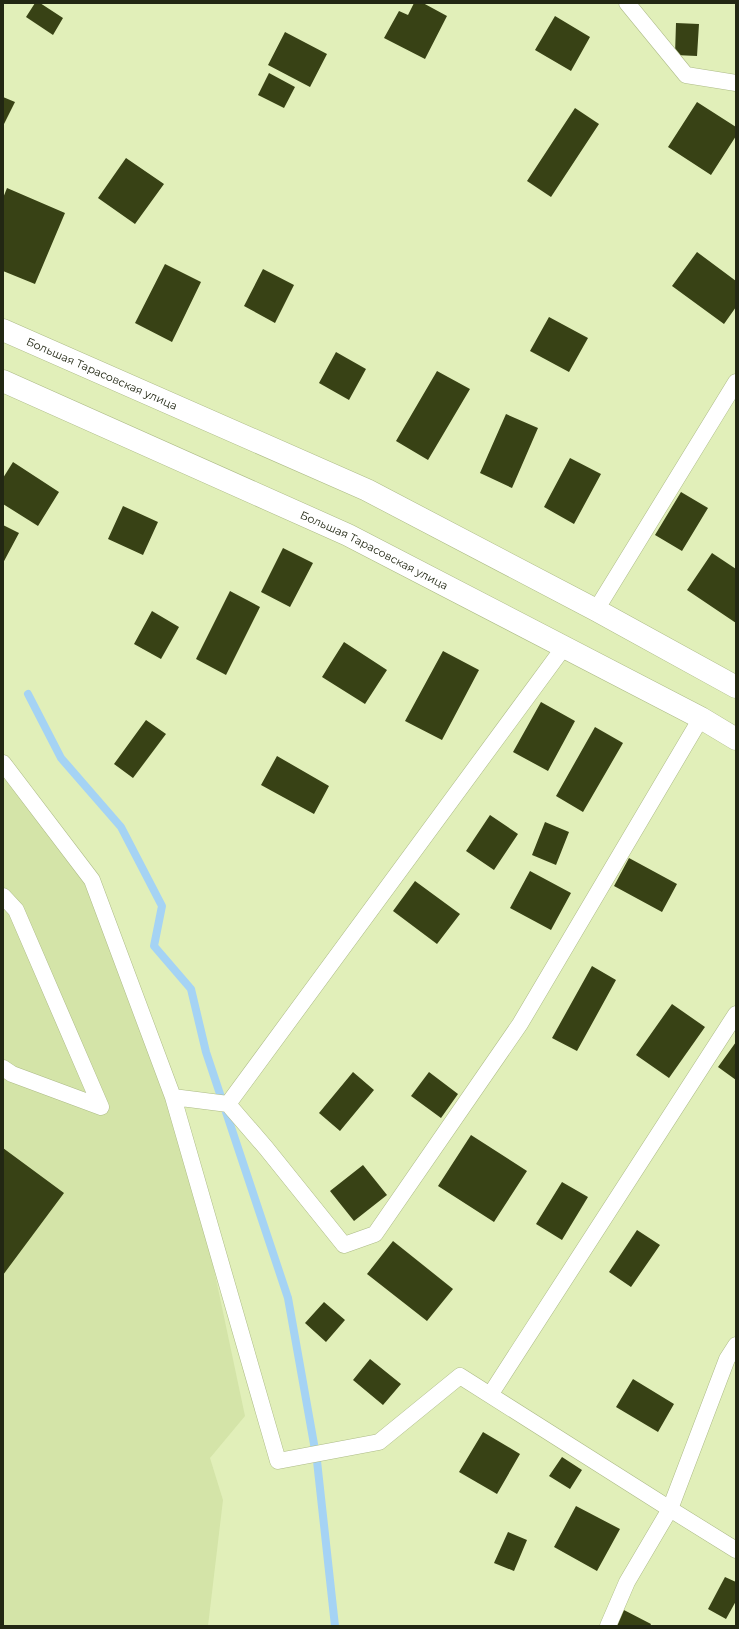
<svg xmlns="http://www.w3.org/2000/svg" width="739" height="1629" font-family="Montserrat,sans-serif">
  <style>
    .built { fill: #d4e4a8 }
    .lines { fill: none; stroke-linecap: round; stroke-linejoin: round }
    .stream { stroke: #a5d3f4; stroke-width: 8 }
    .building { fill: #384215 }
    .service-casing { stroke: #adbb87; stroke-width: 17 }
    .tertiary-casing { stroke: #adbb87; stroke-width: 23 }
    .service { stroke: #fff; stroke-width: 16 }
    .tertiary { stroke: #fff; stroke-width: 22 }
    .labels { text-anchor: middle; stroke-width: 4; stroke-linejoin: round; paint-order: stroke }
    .street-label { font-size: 11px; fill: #222713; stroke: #e1efb9 }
  </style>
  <rect width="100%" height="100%" fill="#e1efb9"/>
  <path class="built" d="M 3,774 L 87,881 L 183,1123 L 245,1416 L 210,1458 L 223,1500 L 208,1626 L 3,1626 Z"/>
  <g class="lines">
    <path class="stream" d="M 28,694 L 61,758 L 121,827 L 162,906 L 154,946 L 191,989 L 206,1052 L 288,1298 L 317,1461 L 335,1626"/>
  </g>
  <path class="building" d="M 35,3 L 40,3 L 63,18 L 53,35 L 26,17 Z
    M 414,3 L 423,3 L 447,16 L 425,59 L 384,38 L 399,11 L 408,15 Z
    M 555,16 L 590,37 L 571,71 L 535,50 Z
    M 676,23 L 699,24 L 697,56 L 675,55 Z
    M 285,32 L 327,54 L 310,87 L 268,65 Z
    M 269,73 L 295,87 L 284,108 L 258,95 Z
    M 3,97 L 15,102 L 3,126 Z
    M 697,102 L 736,127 L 736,136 L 711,175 L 668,147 Z
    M 575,108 L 599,124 L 551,197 L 527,181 Z
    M 126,158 L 164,184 L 135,224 L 98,198 Z
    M 7,188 L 65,213 L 35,284 L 3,271 L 3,198 Z
    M 697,252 L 736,281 L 736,307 L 724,324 L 672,286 Z
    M 165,264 L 201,282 L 172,342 L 135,323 Z
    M 263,269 L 294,285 L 275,323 L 244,306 Z
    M 549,317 L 588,338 L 569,372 L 530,351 Z
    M 336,352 L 366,369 L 349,400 L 319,383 Z
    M 437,371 L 470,389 L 428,460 L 396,441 Z
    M 506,414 L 538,428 L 512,488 L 480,473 Z
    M 570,458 L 601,474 L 574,524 L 544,507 Z
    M 13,462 L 59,492 L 38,526 L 3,504 L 3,478 Z
    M 681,492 L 708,508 L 682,551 L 655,535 Z
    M 123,506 L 158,522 L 143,555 L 108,539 Z
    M 3,525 L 19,533 L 3,563 Z
    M 283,548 L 313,563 L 290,607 L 261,592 Z
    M 712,553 L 736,569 L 736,623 L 687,590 Z
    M 230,591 L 260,607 L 226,675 L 196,659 Z
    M 152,611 L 179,627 L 161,659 L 134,644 Z
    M 344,642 L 387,670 L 365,704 L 322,677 Z
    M 443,651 L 479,670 L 442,740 L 405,721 Z
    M 541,702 L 575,721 L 548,771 L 513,752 Z
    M 146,720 L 166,734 L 133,778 L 114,764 Z
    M 595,727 L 623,743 L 583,812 L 556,796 Z
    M 277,756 L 329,786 L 314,814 L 261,785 Z
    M 490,815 L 518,834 L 494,870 L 466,851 Z
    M 545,822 L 569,832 L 556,865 L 532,855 Z
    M 629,858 L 677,884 L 662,912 L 614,886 Z
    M 530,871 L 571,893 L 551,930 L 510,908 Z
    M 415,881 L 460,914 L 437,944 L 393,911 Z
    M 592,966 L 616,980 L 577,1051 L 552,1038 Z
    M 672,1004 L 705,1027 L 669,1078 L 636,1055 Z
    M 736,1042 L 736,1080 L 718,1067 Z
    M 353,1072 L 374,1090 L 340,1131 L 319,1113 Z
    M 429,1072 L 458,1094 L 441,1118 L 411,1096 Z
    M 471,1135 L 527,1171 L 494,1222 L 438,1186 Z
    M 3,1148 L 64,1193 L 3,1275 Z
    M 363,1165 L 387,1195 L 354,1221 L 330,1191 Z
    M 562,1182 L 588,1197 L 562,1240 L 536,1224 Z
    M 637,1230 L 660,1245 L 631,1287 L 609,1272 Z
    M 393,1241 L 453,1289 L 427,1321 L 367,1274 Z
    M 324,1302 L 345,1320 L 326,1342 L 305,1323 Z
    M 370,1359 L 401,1384 L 383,1405 L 353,1380 Z
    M 633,1379 L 674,1404 L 658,1432 L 616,1407 Z
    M 483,1432 L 520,1454 L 497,1494 L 459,1472 Z
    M 562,1457 L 582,1470 L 570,1489 L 549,1476 Z
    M 576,1506 L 620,1529 L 597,1571 L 554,1547 Z
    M 508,1532 L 527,1540 L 514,1571 L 494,1563 Z
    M 725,1577 L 736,1582 L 736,1601 L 726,1619 L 708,1609 Z
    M 622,1609 L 651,1624 L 650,1626 L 613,1626 Z"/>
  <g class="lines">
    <g class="service-casing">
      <path id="service" d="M 627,3 L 686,75 L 736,83
        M 596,610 L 736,382
        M 3,763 L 92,880 L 173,1097 L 278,1461 L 379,1442 L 460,1376 L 670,1509 L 727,1359 L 736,1345
        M 3,896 L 16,910 L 101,1107 L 12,1074 L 3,1068
        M 173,1097 L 228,1104 L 266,1148 L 344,1245 L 375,1234 L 520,1024 L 701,718
        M 228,1104 L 564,647
        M 490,1395 L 736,1014
        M 608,1626 L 627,1582 L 670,1509 L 736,1550"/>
    </g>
    <g class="tertiary-casing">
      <g id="tertiary">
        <path id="s1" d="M 3,330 L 367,490 L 596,610 L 736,687"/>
        <path id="s2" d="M 3,381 L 348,535 L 701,718 L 736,739"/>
      </g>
    </g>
    <use href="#service" class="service"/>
    <use href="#tertiary" class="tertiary"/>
  </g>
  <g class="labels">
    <g class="street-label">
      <text dy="4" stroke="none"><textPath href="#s1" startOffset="108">Большая Тарасовская улица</textPath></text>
      <text dy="4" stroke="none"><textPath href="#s2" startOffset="408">Большая Тарасовская улица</textPath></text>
    </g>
  </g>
  <rect width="739" height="1629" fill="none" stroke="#222713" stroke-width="8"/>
</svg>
